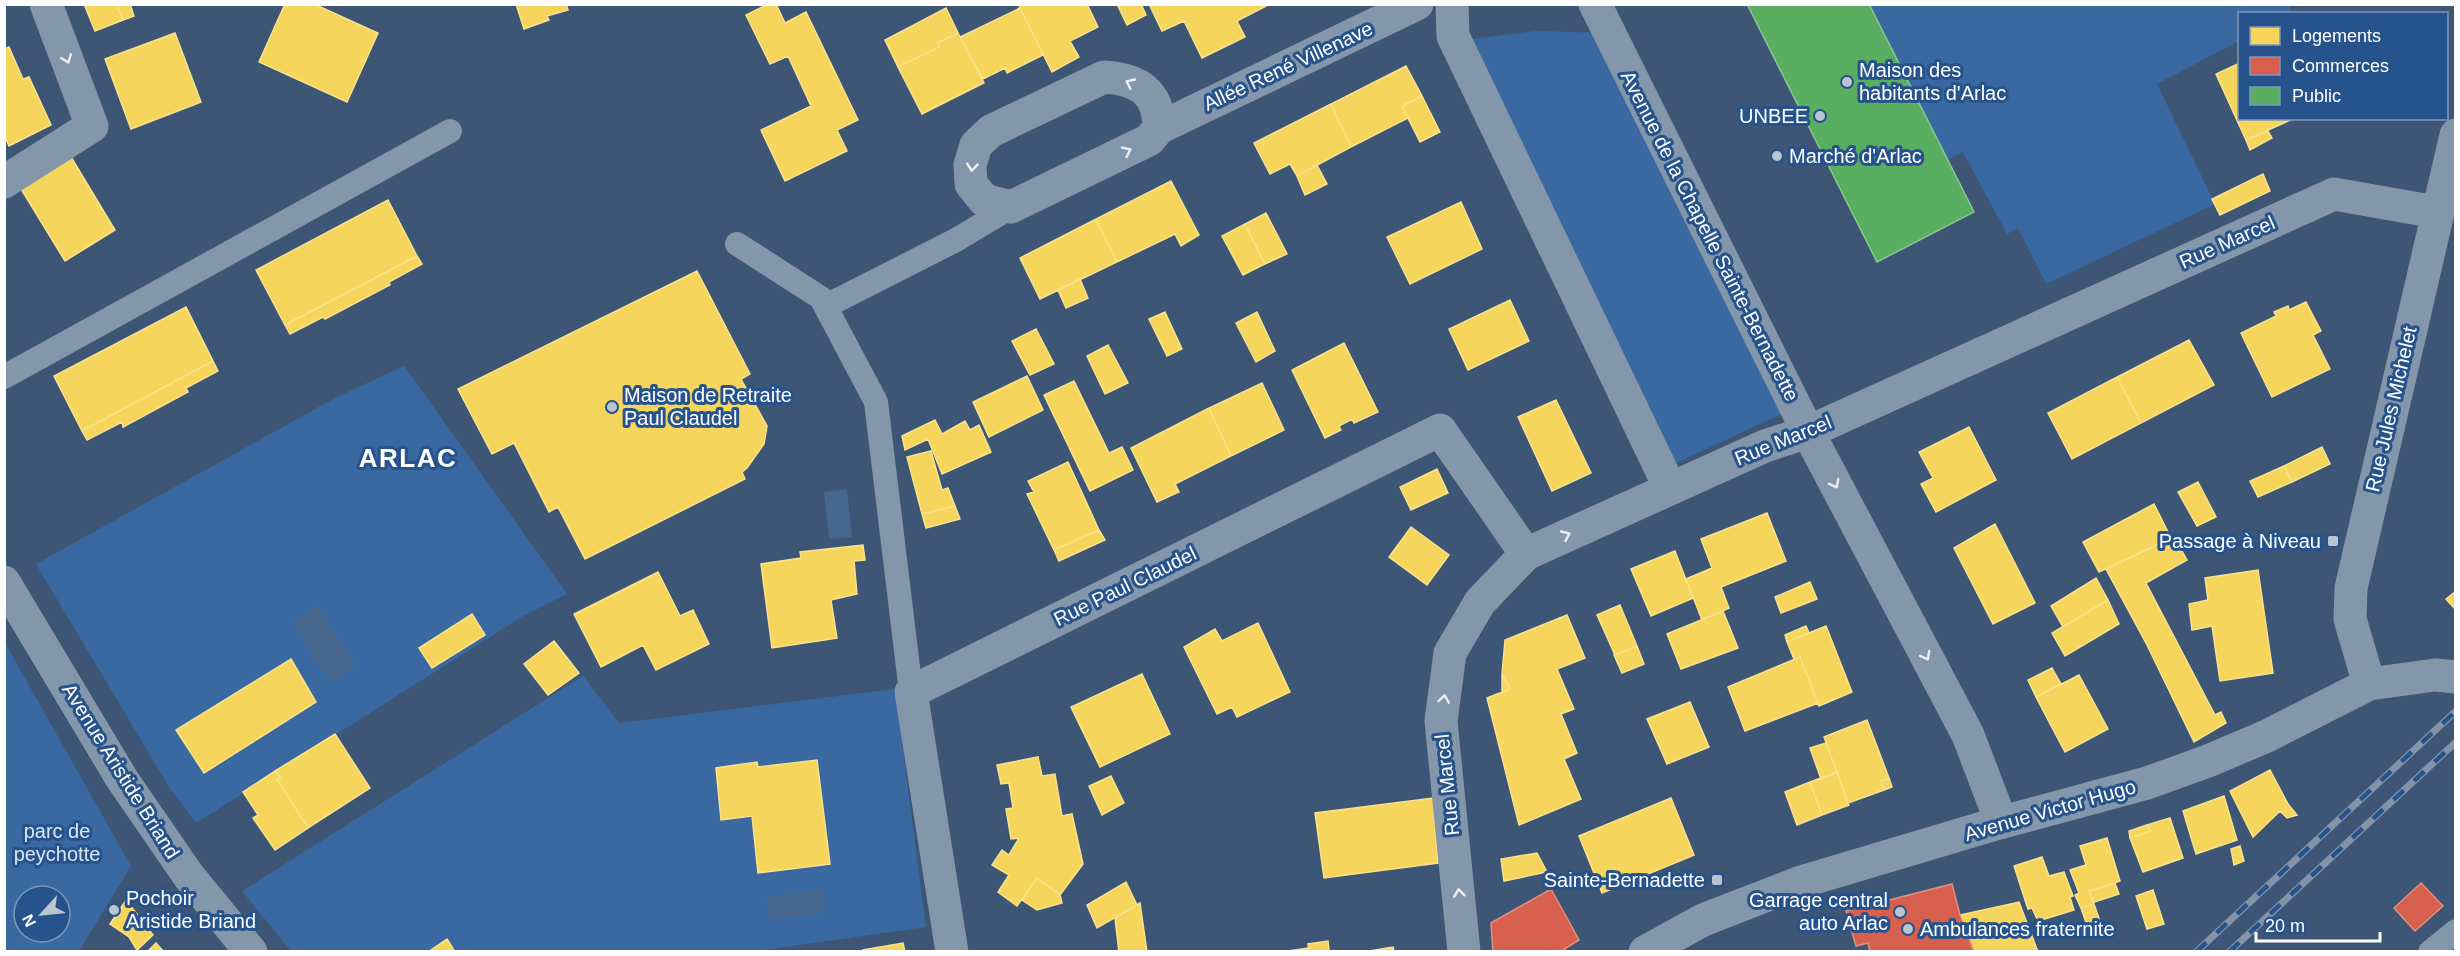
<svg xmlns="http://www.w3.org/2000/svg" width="2460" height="956" font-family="Arial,sans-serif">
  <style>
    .green { fill: #3a69a1; fill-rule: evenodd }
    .water { fill: #48678e }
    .homes { fill: #f6d55c; stroke: #f9e28d; stroke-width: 1.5 }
    .shops { fill: #d6604d; stroke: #e29082; stroke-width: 1.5 }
    .public { fill: #5aae61; stroke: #8cc690; stroke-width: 1.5 }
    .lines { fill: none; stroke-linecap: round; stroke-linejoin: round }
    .service { stroke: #8496a9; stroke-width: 24 }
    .minor { stroke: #8496a9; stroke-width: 33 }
    .tertiary { stroke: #8496a9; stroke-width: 33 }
    .rail-casing { stroke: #8494a8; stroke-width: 7 }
    .rail { stroke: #26538c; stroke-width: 4.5; stroke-dasharray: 14; stroke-linecap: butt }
    .oneway { stroke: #edeff2 }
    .poi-dot { fill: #bbc4cf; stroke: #26538c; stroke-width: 2 }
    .labels { text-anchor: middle; stroke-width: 6; stroke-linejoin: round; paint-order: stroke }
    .street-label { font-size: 20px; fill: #fff; stroke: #26538c }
    .poi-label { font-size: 20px; fill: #fff; stroke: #26538c; text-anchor: start }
    .park-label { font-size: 20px; fill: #d9e7f8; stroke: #26538c }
    .district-label { font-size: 26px; font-weight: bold; letter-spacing: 1.5px; fill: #fff; stroke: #26538c }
  </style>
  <rect width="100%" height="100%" fill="#3d5675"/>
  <path class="green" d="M 2288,4 L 2293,13 L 2240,14 L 2239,41 L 2157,84 L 2215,204 L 2046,284 L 2018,228 L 2007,234 L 1963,152 L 1947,160 L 1869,5 Z
    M 1537,31 L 1602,33 L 1790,410 L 1676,463 L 1472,39 Z
    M 404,366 L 567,594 L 523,616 L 196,823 L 169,787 L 36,564 L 337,397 Z
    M 4,641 L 131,866 L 79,951 L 5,951 ZM 24,896 L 60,896 L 60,932 L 24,932 Z
    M 583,676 L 619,723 L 895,689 L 926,927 L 750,952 L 291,951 L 242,891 Z"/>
  <path class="water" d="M 847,489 L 852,537 L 829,539 L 824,492 Z
    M 318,605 L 356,666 L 330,682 L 292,621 Z
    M 822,890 L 825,913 L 769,920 L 766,897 Z"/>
  <path class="homes" d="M 84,4 L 121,4 L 117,6 L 123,20 L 95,31 Z
    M 121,4 L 130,4 L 134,16 L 123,20 L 117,6 Z
    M 285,4 L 314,4 L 378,33 L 347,102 L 259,62 Z
    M 516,4 L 566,4 L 568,10 L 547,16 L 549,20 L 524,29 Z
    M 768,4 L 776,4 L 785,23 L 806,12 L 858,120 L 837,130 L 847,151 L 785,181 L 761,130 L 811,106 L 788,56 L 770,64 L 746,15 Z
    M 1018,4 L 1087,4 L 1098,27 L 1070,41 L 1079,57 L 1052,72 Z
    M 1117,4 L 1141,4 L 1146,15 L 1127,25 Z
    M 1149,4 L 1270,4 L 1237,21 L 1245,37 L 1202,58 L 1184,21 L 1162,31 Z
    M 946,8 L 958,33 L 937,43 L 939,47 L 898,67 L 885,40 Z
    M 1020,8 L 1043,55 L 1007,73 L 1005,68 L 983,79 L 960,37 Z
    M 175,33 L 201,102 L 131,129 L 105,59 Z
    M 958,33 L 984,83 L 922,114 L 898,67 L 939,47 L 937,43 Z
    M 9,47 L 23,79 L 29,77 L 51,125 L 9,146 L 4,135 L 4,49 Z
    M 2240,63 L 2240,118 L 2295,118 L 2246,140 L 2216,74 Z
    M 1406,66 L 1422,96 L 1402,106 L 1408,118 L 1351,147 L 1331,104 Z
    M 1422,96 L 1440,132 L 1420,142 L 1402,106 Z
    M 1331,104 L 1351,147 L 1297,176 L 1290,164 L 1270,174 L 1254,143 Z
    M 2268,131 L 2272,138 L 2250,150 L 2246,140 Z
    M 71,157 L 115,230 L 65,261 L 21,189 Z
    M 1317,165 L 1327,184 L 1305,195 L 1297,176 Z
    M 2263,174 L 2270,191 L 2220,215 L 2212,199 Z
    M 1171,181 L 1199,235 L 1181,246 L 1175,234 L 1117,262 L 1096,219 Z
    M 388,200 L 417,256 L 285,325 L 256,270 Z
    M 1461,202 L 1482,249 L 1410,284 L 1387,237 Z
    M 1266,213 L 1287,254 L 1265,264 L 1245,224 Z
    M 1096,219 L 1117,262 L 1040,299 L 1020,258 Z
    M 1245,224 L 1265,264 L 1243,275 L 1222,236 Z
    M 417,256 L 422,264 L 389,282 L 390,285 L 325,319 L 323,317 L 290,334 L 285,325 Z
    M 697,271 L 750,374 L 741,379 L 767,426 L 764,444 L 747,468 L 742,472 L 745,479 L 585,559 L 558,507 L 549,512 L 514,443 L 492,454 L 458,389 Z
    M 1080,279 L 1088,298 L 1066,308 L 1058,290 Z
    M 1510,300 L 1529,341 L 1468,370 L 1449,329 Z
    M 2306,302 L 2321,331 L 2313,335 L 2330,369 L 2272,397 L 2241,333 L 2276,316 L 2274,312 L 2288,306 L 2289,310 Z
    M 186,307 L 213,361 L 82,431 L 54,376 Z
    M 1165,312 L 1182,349 L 1167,356 L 1149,319 Z
    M 1257,312 L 1275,351 L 1256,362 L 1236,323 Z
    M 1036,329 L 1054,364 L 1030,375 L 1012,341 Z
    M 2189,340 L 2214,385 L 2141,423 L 2117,377 Z
    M 1344,343 L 1378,412 L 1354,423 L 1352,419 L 1339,426 L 1341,430 L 1325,438 L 1292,370 Z
    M 1108,345 L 1128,383 L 1105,394 L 1087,356 Z
    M 213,361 L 218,371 L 186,388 L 188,392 L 123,427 L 122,422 L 87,440 L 82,431 Z
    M 1027,376 L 1043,410 L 989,437 L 973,402 Z
    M 2117,377 L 2141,423 L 2072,459 L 2048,413 Z
    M 1074,381 L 1109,453 L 1122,447 L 1133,470 L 1090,491 L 1044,395 Z
    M 1262,383 L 1284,430 L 1231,456 L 1209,408 Z
    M 1556,400 L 1591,473 L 1552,491 L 1518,417 Z
    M 1209,408 L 1231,456 L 1175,484 L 1179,492 L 1157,502 L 1131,448 Z
    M 935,420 L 942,434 L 965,421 L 970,430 L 979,425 L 991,452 L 942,474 L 928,439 L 905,450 L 902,436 Z
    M 1969,427 L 1996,480 L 1936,512 L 1921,484 L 1933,478 L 1919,452 Z
    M 2322,447 L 2330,464 L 2292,482 L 2284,466 Z
    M 931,451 L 942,490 L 948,488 L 955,506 L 922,514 L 907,457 Z
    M 1068,462 L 1099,530 L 1054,550 L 1027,494 L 1034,492 L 1028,481 Z
    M 2284,466 L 2292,482 L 2258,497 L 2250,481 Z
    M 1437,469 L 1448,493 L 1411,510 L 1400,487 Z
    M 2198,482 L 2216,517 L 2197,526 L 2178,492 Z
    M 2154,504 L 2171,538 L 2099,572 L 2083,542 Z
    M 955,506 L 960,519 L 926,528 L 922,514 Z
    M 1767,513 L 1786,561 L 1721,587 L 1729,608 L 1702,620 L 1686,579 L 1712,568 L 1701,539 Z
    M 1995,524 L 2035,603 L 1993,624 L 1954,548 Z
    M 1411,527 L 1449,555 L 1427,585 L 1389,557 Z
    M 1099,530 L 1105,540 L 1059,561 L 1054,550 Z
    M 2174,537 L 2187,560 L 2146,583 L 2215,715 L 2221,712 L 2226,723 L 2194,742 L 2147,645 L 2106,569 Z
    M 863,545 L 865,560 L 854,561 L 857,594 L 831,600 L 837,638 L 772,648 L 761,564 L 801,558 L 800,552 Z
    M 1675,551 L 1693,598 L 1651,616 L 1631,569 Z
    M 2258,570 L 2273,673 L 2220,681 L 2212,626 L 2192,630 L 2189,604 L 2208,600 L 2205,578 Z
    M 658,572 L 680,616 L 693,610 L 709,644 L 656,670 L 643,645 L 601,667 L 574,614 Z
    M 2096,578 L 2108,600 L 2063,627 L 2051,606 Z
    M 1810,582 L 1817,599 L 1781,613 L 1775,597 Z
    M 2456,591 L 2456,610 L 2446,599 Z
    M 2108,600 L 2119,624 L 2065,656 L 2052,633 Z
    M 1620,605 L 1637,646 L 1615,655 L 1597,615 Z
    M 1723,611 L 1738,648 L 1681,669 L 1667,634 Z
    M 472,614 L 485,635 L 432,668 L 419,648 Z
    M 1567,615 L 1585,658 L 1557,669 L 1574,709 L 1561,714 L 1577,753 L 1564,759 L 1581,799 L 1519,825 L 1487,698 L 1510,689 L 1502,674 L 1505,640 Z
    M 1258,623 L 1290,692 L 1237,717 L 1232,707 L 1217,714 L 1184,647 L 1215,629 L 1222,641 Z
    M 1806,626 L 1809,633 L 1787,642 L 1785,635 Z
    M 1826,626 L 1852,692 L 1819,706 L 1800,657 L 1794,659 L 1787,642 Z
    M 554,641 L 579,673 L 548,695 L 524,664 Z
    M 1637,646 L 1644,664 L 1622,673 L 1614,655 Z
    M 1800,657 L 1818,703 L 1745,731 L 1728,687 Z
    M 291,659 L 316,702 L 204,773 L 176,730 Z
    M 2052,668 L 2061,684 L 2036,697 L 2028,680 Z
    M 1142,674 L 1170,734 L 1100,767 L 1071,707 Z
    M 1502,674 L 1510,689 L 1502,692 Z
    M 2079,675 L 2108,729 L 2065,752 L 2036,697 Z
    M 1690,702 L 1709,747 L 1667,764 L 1647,719 Z
    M 1867,720 L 1889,778 L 1881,781 L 1884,790 L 1848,803 L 1824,737 Z
    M 335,734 L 370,788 L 308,828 L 277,779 L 281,778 L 275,771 Z
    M 1826,743 L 1837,772 L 1821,779 L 1810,748 Z
    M 1038,757 L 1042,776 L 1055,774 L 1062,816 L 1072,814 L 1083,864 L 1060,895 L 1037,878 L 1017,906 L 998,892 L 1009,875 L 992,865 L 1002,850 L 1009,855 L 1019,838 L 1011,839 L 1006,809 L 1013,808 L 1009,783 L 1001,784 L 997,765 Z
    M 817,760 L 830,864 L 758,873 L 752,816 L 721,820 L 716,768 L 757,762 L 758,767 Z
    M 2270,770 L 2288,804 L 2297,815 L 2287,818 L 2280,811 L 2253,837 L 2230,791 Z
    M 275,771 L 281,778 L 277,779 L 308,828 L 275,850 L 253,818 L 258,815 L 243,792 Z
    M 1837,772 L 1849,805 L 1822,815 L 1810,782 Z
    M 1111,776 L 1124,803 L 1102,815 L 1089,786 Z
    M 1889,778 L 1892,787 L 1884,790 L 1881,781 Z
    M 1810,782 L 1822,815 L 1797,825 L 1785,792 Z
    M 2224,796 L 2237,840 L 2196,854 L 2183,811 Z
    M 1433,798 L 1438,863 L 1324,878 L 1315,813 Z
    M 1671,798 L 1694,855 L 1602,893 L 1579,836 Z
    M 2170,818 L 2183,858 L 2143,872 L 2130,838 L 2150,831 L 2147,825 Z
    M 2147,825 L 2150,831 L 2130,838 L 2129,831 Z
    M 2107,838 L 2120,881 L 2089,891 L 2094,904 L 2081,908 L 2075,895 L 2079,893 L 2070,870 L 2086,865 L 2080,846 Z
    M 2240,846 L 2244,861 L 2234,865 L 2231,849 Z
    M 1537,853 L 1547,872 L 1504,881 L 1501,859 Z
    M 2042,857 L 2049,876 L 2064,872 L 2073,896 L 2070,897 L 2074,910 L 2038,921 L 2032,908 L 2028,909 L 2014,866 Z
    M 1037,878 L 1060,895 L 1062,903 L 1037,910 L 1022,900 Z
    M 1126,882 L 1137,905 L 1097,928 L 1087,905 Z
    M 2115,883 L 2119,894 L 2094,902 L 2089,891 Z
    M 2153,890 L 2164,924 L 2147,929 L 2136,896 Z
    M 126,900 L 153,935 L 137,950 L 129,937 L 110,924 Z
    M 2019,902 L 2038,952 L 1974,952 L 1960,915 Z
    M 1140,903 L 1147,952 L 1119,952 L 1115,918 Z
    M 2094,904 L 2103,930 L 2090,934 L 2081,908 Z
    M 447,939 L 455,952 L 428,952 Z
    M 1328,941 L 1329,952 L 1309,952 L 1308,944 Z
    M 156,943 L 164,952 L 147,952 Z
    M 903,943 L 905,952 L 863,952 L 863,950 Z
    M 1393,947 L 1394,952 L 1363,952 Z
    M 1308,948 L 1308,952 L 1281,952 Z"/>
  <path class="shops" d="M 2421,883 L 2443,906 L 2415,931 L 2394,908 Z
    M 1952,884 L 1960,915 L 1974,952 L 1870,952 L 1868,943 L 1856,946 L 1846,911 Z
    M 1551,889 L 1579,940 L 1560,952 L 1493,952 L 1491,923 Z"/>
  <path class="public" d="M 1747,4 L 1869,4 L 1974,212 L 1877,262 Z"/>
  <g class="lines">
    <path class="service" d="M 737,244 L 821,298 L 876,402 L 911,692
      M 826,306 L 956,240 L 1011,207
      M 4,377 L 450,131
      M 2430,952 L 2456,931"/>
    <path class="minor" d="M 1452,4 L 1453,36 L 1670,488
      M 1595,4 L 1808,432 L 1968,735 L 1995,806 L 1999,823
      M 1159,128 C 1159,92 1138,79 1104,77 L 991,131 L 976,145 L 970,165 L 971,184 L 984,200 L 1011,207 L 1149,140 L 1159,128 L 1417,4
      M 4,182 L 92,126 L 46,4
      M 2369,684 L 2350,619 L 2351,588 L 2456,135
      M 952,952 L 911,692 L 1440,430 L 1526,554
      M 1464,952 L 1441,721 L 1450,653 L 1480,602 L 1526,554 L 1765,446 L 1808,432 L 2334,194 L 2436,212"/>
    <path class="tertiary" d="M 4,582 L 122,779 L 188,875 L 251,952
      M 1645,952 L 1703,920 L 1801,882 L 1999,823 L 2147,783 L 2208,761 L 2267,736 L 2369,684 L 2435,675 L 2456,677"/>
    <g class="rail-casing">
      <path id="rail" d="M 2196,952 L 2456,711
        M 2229,952 L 2456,742"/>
    </g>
    <use href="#rail" class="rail"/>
  </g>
  <defs><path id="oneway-chevron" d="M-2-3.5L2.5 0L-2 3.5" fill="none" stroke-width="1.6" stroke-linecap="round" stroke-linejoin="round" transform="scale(1.5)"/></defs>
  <g class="oneway">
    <use href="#oneway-chevron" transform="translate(67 59) rotate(69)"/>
    <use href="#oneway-chevron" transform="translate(1130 83) rotate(-155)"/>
    <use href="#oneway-chevron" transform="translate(1127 151) rotate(-26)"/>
    <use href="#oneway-chevron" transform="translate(972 167) rotate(96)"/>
    <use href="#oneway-chevron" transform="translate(1835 484) rotate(62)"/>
    <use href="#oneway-chevron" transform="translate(1566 535) rotate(-25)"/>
    <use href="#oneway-chevron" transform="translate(1926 656) rotate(62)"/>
    <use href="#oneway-chevron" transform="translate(1444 699) rotate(-82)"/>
    <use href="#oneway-chevron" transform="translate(1459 893) rotate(-97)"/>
  </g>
  <g class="poi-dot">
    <circle cx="1847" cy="82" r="6"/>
    <circle cx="1820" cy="116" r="6"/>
    <circle cx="1777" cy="156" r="6"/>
    <circle cx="612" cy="407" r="6"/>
    <rect x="2327" y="535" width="12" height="12" rx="3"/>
    <rect x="1711" y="874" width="12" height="12" rx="3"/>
    <circle cx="114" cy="910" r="6"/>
    <circle cx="1900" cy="912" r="6"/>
    <circle cx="1908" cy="929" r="6"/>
  </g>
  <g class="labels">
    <g class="street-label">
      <text transform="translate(1288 66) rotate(-25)" y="7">Allée René Villenave</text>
      <text transform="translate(1710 236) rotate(63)" y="7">Avenue de la Chapelle Sainte-Bernadette</text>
      <text transform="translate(2227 242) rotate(-24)" y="7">Rue Marcel</text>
      <text transform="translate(2391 409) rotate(-77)" y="7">Rue Jules Michelet</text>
      <text transform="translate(1783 440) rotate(-22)" y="7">Rue Marcel</text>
      <text transform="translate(1125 586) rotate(-26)" y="7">Rue Paul Claudel</text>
      <text transform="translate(121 771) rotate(58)" y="7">Avenue Aristide Briand</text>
      <text transform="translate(1447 785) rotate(-96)" y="7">Rue Marcel</text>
      <text transform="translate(2050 810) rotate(-16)" y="7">Avenue Victor Hugo</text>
    </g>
    <g class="poi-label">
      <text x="1859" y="77">Maison des<tspan x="1859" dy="23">habitants d'Arlac</tspan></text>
      <text x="1808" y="123" text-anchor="end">UNBEE</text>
      <text x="1789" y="163">Marché d'Arlac</text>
      <text x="624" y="402">Maison de Retraite<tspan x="624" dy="23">Paul Claudel</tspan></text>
      <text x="2321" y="548" text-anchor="end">Passage à Niveau</text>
      <text x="1705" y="887" text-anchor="end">Sainte-Bernadette</text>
      <text x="126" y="905">Pochoir<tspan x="126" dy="23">Aristide Briand</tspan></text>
      <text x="1888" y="907" text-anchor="end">Garrage central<tspan x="1888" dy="23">auto Arlac</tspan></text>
      <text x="1920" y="936">Ambulances fraternite</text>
    </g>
    <g class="park-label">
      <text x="57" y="838">parc de<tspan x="57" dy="23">peychotte</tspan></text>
    </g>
    <g class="district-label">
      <text x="408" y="467">ARLAC</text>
    </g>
  </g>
  <rect width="2460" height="956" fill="none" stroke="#ffffff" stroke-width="12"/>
  <rect x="2238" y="12" width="210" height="108" fill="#26538c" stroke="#7d98ba" stroke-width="1.5"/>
  <rect x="2250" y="27" width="30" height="18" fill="#f6d55c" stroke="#7d98ba" stroke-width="1.5"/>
  <text x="2292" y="42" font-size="18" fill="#ffffff">Logements</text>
  <rect x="2250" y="57" width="30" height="18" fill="#d6604d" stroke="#7d98ba" stroke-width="1.5"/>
  <text x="2292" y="72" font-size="18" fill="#ffffff">Commerces</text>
  <rect x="2250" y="87" width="30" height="18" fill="#5aae61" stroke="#7d98ba" stroke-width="1.5"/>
  <text x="2292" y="102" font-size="18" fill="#ffffff">Public</text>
  <g transform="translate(42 914) rotate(243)"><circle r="28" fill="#26538c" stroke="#7d98ba" stroke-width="1.5"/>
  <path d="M0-4.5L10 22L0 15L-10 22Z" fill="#bbc4cf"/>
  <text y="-9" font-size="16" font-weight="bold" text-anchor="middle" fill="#ffffff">N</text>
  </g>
  <path d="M2256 932v9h124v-9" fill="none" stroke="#ffffff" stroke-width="3"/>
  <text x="2265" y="932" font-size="18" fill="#ffffff" stroke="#26538c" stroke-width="4.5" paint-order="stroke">20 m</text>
</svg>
